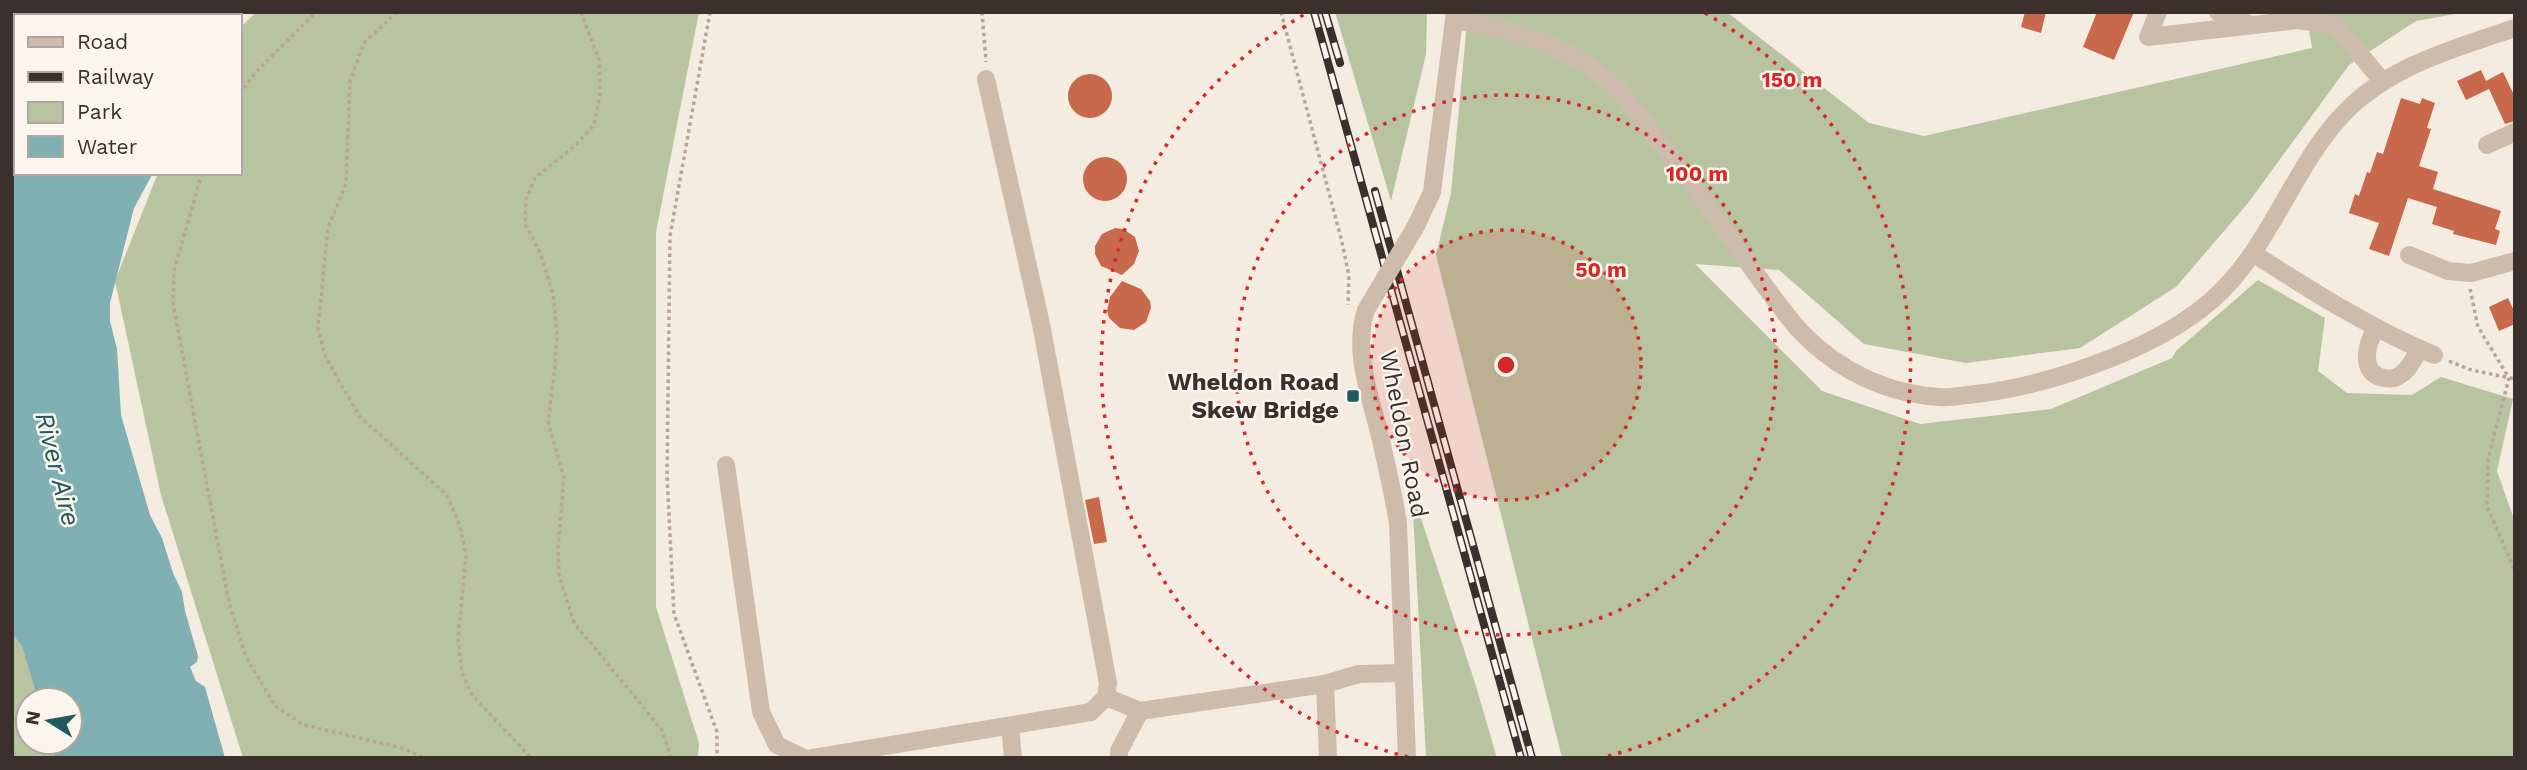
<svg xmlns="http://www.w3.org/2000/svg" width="2527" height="770" font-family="'Work Sans',sans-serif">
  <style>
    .green { fill: #b8c4a0 }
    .water { fill: #7fb0b2 }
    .building { fill: #c8694b }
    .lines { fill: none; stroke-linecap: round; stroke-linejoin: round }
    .path { stroke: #b9a596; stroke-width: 3.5; stroke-dasharray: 3.5 3.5; stroke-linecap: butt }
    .minor { stroke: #cdbbac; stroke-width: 18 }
    .rail-casing { stroke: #3b302b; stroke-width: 8 }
    .rail { stroke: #fbf5ee; stroke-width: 5; stroke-dasharray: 16; stroke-linecap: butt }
    .minor-bridge { stroke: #cdbbac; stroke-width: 18 }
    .ring { fill: none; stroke: #d62828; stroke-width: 3.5; stroke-dasharray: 3.5 7 }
    .poi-dot { fill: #1f5a5e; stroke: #fbf5ee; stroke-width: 2.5 }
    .labels { text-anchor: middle; stroke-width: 5; stroke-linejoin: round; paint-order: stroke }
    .poi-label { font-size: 24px; font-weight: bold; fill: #3b302b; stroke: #fbf5ee; text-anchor: end }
    .street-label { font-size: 24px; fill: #3b302b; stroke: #fbf5ee }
    .water-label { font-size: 26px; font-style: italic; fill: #1f5a5e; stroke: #fbf5ee }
    .centre { fill: #d62828; stroke: #fbf5ee; stroke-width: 3.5 }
    .ring-label { font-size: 21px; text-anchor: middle; font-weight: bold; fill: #d62828; stroke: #fbf5ee; stroke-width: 5; stroke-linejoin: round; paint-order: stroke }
  </style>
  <rect width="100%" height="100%" fill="#f4ebe1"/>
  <path class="green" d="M 256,12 L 699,12 L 656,232 L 656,607 L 699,743 L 698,758 L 243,758 L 161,495 L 115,281 L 158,173 L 240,173 L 240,28 Z
    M 1335,12 L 1427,12 L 1426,54 L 1391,201 Z
    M 1468,12 L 1727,12 L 1869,123 L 1924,136 L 2312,48 L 2306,12 L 2466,12 L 2416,21 L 2349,65 L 2248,203 L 2176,287 L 2080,348 L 1966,363 L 1864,344 L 1779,270 L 1695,264 L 1822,391 L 1920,424 L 2051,409 L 2172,358 L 2176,351 L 2258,280 L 2325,318 L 2318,371 L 2347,393 L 2412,395 L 2441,377 L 2513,399 L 2497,471 L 2515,522 L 2515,758 L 1562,758 L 1436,255 L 1451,193 Z
    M 1412,491 L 1475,683 L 1497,758 L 1426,758 Z
    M 12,633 L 22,645 L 38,700 L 28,700 L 28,742 L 49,742 L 55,758 L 12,758 Z"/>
  <path class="water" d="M 23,12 L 240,12 L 237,16 L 21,16 Z
    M 16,26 L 16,173 L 153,173 L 134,208 L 110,303 L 110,321 L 117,349 L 121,415 L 150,515 L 162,538 L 173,573 L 182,592 L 185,611 L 198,656 L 197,662 L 190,667 L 196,681 L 205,687 L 225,758 L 55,758 L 49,742 L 70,742 L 70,700 L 38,700 L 22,646 L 12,633 L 12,33 Z"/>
  <path class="building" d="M 2025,12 L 2046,12 L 2041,33 L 2021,27 Z
    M 2097,12 L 2134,12 L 2114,60 L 2083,47 Z
    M 2481,70 L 2486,81 L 2503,72 L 2515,97 L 2515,121 L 2505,124 L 2489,89 L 2466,100 L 2457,81 Z
    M1068 96a22 22 0 1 1 44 0a22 22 0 1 1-44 0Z
    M 2401,98 L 2420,104 L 2422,98 L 2435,103 L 2427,128 L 2431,129 L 2419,166 L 2438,172 L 2433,189 L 2501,211 L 2495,229 L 2500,231 L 2496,245 L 2453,234 L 2454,231 L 2432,224 L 2437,207 L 2408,198 L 2389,256 L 2369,249 L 2379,223 L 2349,213 L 2355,194 L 2359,196 L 2367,172 L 2370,173 L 2377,152 L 2383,154 Z
    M1083 179a22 22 0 1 1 44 0a22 22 0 1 1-44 0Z
    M 1115,228 L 1123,229 L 1135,237 L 1139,251 L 1134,264 L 1122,275 L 1101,266 L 1095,254 L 1095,246 L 1102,234 Z
    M 1122,281 L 1141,289 L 1150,301 L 1151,308 L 1146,322 L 1134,330 L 1120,328 L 1109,318 L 1107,311 L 1110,297 Z
    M 2508,298 L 2515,313 L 2515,324 L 2499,331 L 2489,307 Z
    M 1099,497 L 1107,542 L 1094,544 L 1085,500 Z"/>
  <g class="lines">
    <path class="path" d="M 397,12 L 364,43 L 350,81 L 346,184 L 328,228 L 318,328 L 325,356 L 360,417 L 447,495 L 460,526 L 466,555 L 458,638 L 462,673 L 472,695 L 531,758
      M 581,12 L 599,60 L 600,95 L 594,125 L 575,146 L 535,178 L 526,199 L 525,224 L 540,252 L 553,294 L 557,334 L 555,367 L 548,422 L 564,478 L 558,548 L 559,575 L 574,623 L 662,730 L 671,758
      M 710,12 L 670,236 L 667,475 L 674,614 L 717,732 L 717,758
      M 982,12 L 986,62
      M 1281,12 L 1341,238 L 1349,276 L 1348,305
      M 240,94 L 256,72 L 316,12
      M 202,173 L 174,271 L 173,303 L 228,598 L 245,655 L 275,706 L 304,725 L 402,748 L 424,758
      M 2470,289 L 2478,327 L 2509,378 L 2488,459 L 2487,506 L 2515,571
      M 2449,361 L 2471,370 L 2515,379
      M 12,745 L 15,758"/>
    <path class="minor" d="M 2158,12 L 2148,37 L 2298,20 L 2337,26 L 2382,81
      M 2218,12 L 2249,24
      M 1455,20 C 1509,29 1569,45 1611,83 C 1626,95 1638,115 1650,130 C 1686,174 1718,221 1751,267 C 1767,289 1783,312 1801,332 C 1838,370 1886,394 1940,397 C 1948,398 1958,396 1967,395 C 2042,388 2154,351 2212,300 C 2271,248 2292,167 2345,112 C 2390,66 2455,48 2515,28
      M 986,79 L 1041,324 L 1108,683 L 1106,697 L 1140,711 L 1325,684 L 1359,674 L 1403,673
      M 2487,145 L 2515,132
      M 1416,226 L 1432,192 L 1455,12
      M 2254,254 C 2312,291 2370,328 2434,355
      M 2409,255 L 2448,271 L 2471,273 L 2515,261
      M 1366,310 C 1353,350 1369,392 1379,432 C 1386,462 1393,492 1398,523 L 1407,758
      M 2376,328 C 2367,343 2358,373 2384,378 C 2389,379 2395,379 2400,375 C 2409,370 2414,358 2420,349
      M 726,465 L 761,712 L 777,745 L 804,758
      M 1325,684 L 1328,758
      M 1010,726 L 1013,758
      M 813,758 L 1091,712 L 1106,697
      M 1119,758 L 1119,751 L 1140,711"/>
    <g class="rail-casing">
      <path id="rail" d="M 1314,12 L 1521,758
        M 1325,12 L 1340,63
        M 1375,191 L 1532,758"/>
    </g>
    <use href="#rail" class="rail"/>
    <path class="minor-bridge" d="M 1366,310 L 1416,226"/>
  </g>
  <circle cx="1506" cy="365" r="135" fill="#d62828" fill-opacity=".12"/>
  <g class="ring">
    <circle cx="1506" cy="365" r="135"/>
    <circle cx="1506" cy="365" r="270"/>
    <path d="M1408 757A404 404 0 0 1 1307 13M1705 13A404 404 0 0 1 1604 757"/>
  </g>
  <rect class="poi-dot" x="1346" y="389" width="14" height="14" rx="3.5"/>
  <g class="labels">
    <g class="poi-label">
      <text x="1339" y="390">Wheldon Road<tspan x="1339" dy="28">Skew Bridge</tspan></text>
    </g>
    <g class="street-label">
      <text transform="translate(1404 434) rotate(79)" y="8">Wheldon Road</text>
    </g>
    <g class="water-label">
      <text transform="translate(58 469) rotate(76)" y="9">River Aire</text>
    </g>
  </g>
  <circle cx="1506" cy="365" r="10" class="centre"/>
  <g class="ring-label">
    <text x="1792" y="87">150 m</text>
    <text x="1697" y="181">100 m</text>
    <text x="1601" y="277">50 m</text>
  </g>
  <rect width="2527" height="770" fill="none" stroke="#3b302b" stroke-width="28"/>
  <rect x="14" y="14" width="228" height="161" fill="#fbf5ee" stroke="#aea6a0" stroke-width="2"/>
  <rect x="28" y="37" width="35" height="10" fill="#cdbbac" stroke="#aea6a0" stroke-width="2"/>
  <text x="77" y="49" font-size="21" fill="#3b302b">Road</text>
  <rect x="28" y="72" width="35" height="10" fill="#3b302b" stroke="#aea6a0" stroke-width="2"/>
  <text x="77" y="84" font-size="21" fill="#3b302b">Railway</text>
  <rect x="28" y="102" width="35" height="21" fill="#b8c4a0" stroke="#aea6a0" stroke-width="2"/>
  <text x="77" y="119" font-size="21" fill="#3b302b">Park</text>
  <rect x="28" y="136" width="35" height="21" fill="#7fb0b2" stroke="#aea6a0" stroke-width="2"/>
  <text x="77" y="154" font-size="21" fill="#3b302b">Water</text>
  <g transform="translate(49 721) rotate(281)"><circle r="33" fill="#fbf5ee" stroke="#aea6a0" stroke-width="2"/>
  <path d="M0-5L12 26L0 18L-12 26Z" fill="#1f5a5e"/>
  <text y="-10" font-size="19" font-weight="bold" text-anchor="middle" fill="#3b302b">N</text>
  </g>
</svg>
